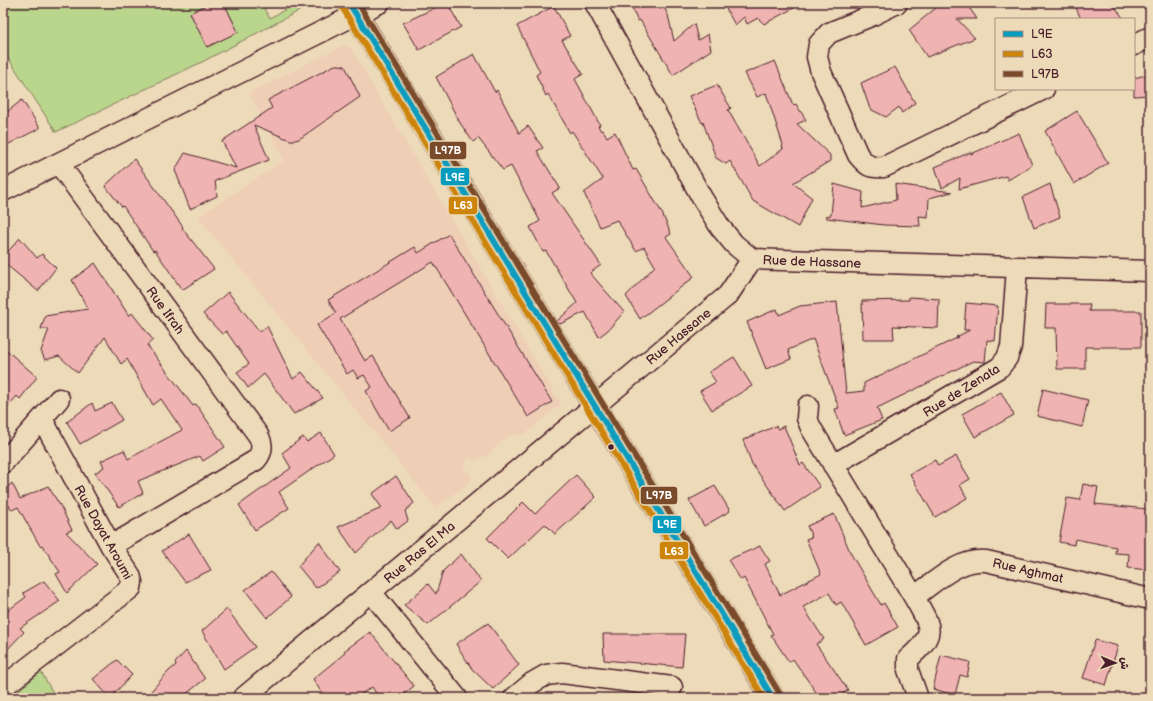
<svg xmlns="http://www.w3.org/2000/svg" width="1153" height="701" font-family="'Balsamiq Sans','Playpen Sans Arabic',sans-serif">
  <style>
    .built { fill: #eecfb6 }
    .green { fill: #bad58c; stroke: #827a5c }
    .building { fill: #efb4b1; stroke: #4a1f2b }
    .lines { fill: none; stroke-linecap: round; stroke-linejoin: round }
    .minor-casing { stroke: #4a1f2b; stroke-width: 23 }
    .major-casing { stroke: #4a1f2b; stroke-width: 25 }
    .minor { stroke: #eddab8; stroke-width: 20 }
    .major { stroke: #fedbac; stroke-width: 22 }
    .bus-1-casing { stroke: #eddab8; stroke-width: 9 }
    .bus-2-casing { stroke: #eddab8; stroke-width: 9 }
    .bus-3-casing { stroke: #eddab8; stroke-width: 9 }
    .bus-1 { stroke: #079bbe; stroke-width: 6 }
    .bus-2 { stroke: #cc840b; stroke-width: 6 }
    .bus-3 { stroke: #7a4b2a; stroke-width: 6 }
    .bus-dot { fill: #4a1f2b; stroke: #eddab8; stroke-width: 1.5 }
    .labels { text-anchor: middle; stroke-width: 3.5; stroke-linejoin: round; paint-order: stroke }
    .street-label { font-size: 13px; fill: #4a1f2b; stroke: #eddab8 }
    .line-badge { stroke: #eddab8; stroke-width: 1.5 }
    .badge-label { font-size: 11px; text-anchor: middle; font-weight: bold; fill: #fff }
  </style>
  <rect width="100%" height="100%" fill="#eddab8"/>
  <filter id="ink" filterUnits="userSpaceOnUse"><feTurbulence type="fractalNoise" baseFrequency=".025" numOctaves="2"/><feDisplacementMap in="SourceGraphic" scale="8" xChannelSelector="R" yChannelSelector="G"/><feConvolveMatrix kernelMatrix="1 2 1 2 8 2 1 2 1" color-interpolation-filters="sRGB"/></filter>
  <g filter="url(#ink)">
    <path class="built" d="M 342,46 L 346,46 L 352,49 L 379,97 L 561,404 L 525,434 L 512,435 L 507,438 L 501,442 L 488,455 L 474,461 L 471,457 L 466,461 L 464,470 L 470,474 L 471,477 L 470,482 L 436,508 L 198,217 L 284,160 L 249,93 Z"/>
    <path class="green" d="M 3,3 L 210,3 L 190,13 L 207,47 L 238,32 L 224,3 L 267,3 L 269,6 L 264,9 L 270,18 L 297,3 L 314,3 L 202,62 L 56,132 L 3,50 Z
      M 41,672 L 56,698 L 9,698 Z"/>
    <path class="building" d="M 210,3 L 224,3 L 238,32 L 207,47 L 190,13 Z
      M 445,3 L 447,3 L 461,27 L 419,50 L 403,23 Z
      M 630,3 L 662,3 L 668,15 L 674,41 L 694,24 L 698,40 L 708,34 L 711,50 L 673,75 L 640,20 L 638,21 Z
      M 723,3 L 803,3 L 764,24 L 758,18 L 747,24 L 744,17 L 735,25 Z
      M 942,3 L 966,3 L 977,19 L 957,19 L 975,38 L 927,57 L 909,30 Z
      M 1074,3 L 1112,3 L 1124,19 L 1081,19 Z
      M 554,6 L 570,36 L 562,40 L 583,74 L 575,79 L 600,125 L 598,126 L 601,131 L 603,130 L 607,137 L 615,132 L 633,170 L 636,169 L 662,213 L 671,234 L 666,237 L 694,277 L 640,319 L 626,296 L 655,266 L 644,247 L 636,251 L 617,220 L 600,227 L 584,193 L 603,179 L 572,131 L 570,133 L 548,94 L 546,96 L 536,75 L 540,72 L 517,26 Z
      M 474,54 L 495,92 L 497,90 L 519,133 L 528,126 L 543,148 L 537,151 L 560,188 L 552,193 L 601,265 L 590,273 L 624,312 L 608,330 L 599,337 L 585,312 L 560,324 L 557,321 L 577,303 L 546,251 L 543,252 L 530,227 L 540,221 L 511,166 L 503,170 L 478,138 L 473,142 L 460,123 L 436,77 Z
      M 775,61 L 793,105 L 796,104 L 806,120 L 797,124 L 830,155 L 830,161 L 793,183 L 812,198 L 798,227 L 753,201 L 730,161 L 726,164 L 716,158 L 703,122 L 702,123 L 689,96 L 717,85 L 731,108 L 728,110 L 760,166 L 783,149 L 782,146 L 783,145 L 766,93 L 757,97 L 745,73 Z
      M 335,65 L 340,65 L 345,66 L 360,97 L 299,139 L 295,140 L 290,140 L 254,125 L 269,160 L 215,181 L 217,196 L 190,209 L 175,170 L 185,153 L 236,168 L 222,141 L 272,108 L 268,100 Z
      M 895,67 L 915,103 L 902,113 L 899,107 L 886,117 L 870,109 L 861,83 Z
      M 1150,74 L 1150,95 L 1134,96 L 1134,78 Z
      M 22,100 L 40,128 L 3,147 L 3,115 Z
      M 1077,111 L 1108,163 L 1074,184 L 1045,131 Z
      M 1019,133 L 1032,165 L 1008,180 L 1006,176 L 959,189 L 960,178 L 942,188 L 935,167 L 971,152 L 971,154 Z
      M 134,159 L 183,227 L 182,228 L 214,269 L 182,290 L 155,250 L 153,251 L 123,206 L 122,207 L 105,186 Z
      M 834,184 L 863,192 L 862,208 L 896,200 L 895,184 L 952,192 L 929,198 L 928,217 L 919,216 L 920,226 L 884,225 L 827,218 L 826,216 L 831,215 Z
      M 1050,184 L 1060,217 L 1034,228 L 1023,197 Z
      M 449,234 L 552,402 L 528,417 L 433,262 L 340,319 L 365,361 L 373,356 L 410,418 L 389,431 L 366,391 L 372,387 L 364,375 L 358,378 L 353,370 L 347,374 L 317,325 L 336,313 L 328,300 L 415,247 L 418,253 Z
      M 20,238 L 37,258 L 42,254 L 56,268 L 38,291 L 3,262 L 3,257 Z
      M 95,263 L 129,316 L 132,313 L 153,340 L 147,345 L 193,406 L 196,404 L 225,447 L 203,461 L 200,456 L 138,481 L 143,493 L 119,507 L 95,473 L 104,467 L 101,461 L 124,450 L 128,459 L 182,430 L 161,399 L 153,405 L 127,359 L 121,364 L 105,337 L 78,373 L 59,356 L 45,360 L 41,351 L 49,329 L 41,329 L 45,316 L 88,309 L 72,280 Z
      M 228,292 L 260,332 L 267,326 L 293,379 L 302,372 L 323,398 L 294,414 L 264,374 L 248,388 L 237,372 L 249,364 L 226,331 L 222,334 L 203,314 Z
      M 909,297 L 939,299 L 938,328 L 893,326 L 894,339 L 863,339 L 862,301 L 909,300 Z
      M 837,302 L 846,393 L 864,391 L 864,383 L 959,337 L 956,337 L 970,330 L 964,330 L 966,303 L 998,306 L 995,341 L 987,340 L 985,362 L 973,361 L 877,408 L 882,420 L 844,435 L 835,409 L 839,408 L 813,339 L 788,350 L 791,359 L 766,369 L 747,322 L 777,309 L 779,315 L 800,306 Z
      M 1046,304 L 1090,304 L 1089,311 L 1141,311 L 1141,347 L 1085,347 L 1085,369 L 1057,369 L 1056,328 L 1045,328 Z
      M 3,347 L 37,377 L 20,399 L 17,396 L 3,412 Z
      M 734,357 L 752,386 L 712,410 L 700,391 L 716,382 L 709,372 Z
      M 1043,389 L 1088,400 L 1082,427 L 1037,416 Z
      M 1001,392 L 1014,415 L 975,437 L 962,414 Z
      M 92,403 L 95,411 L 112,403 L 122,420 L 80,444 L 67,422 Z
      M 776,426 L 778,429 L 784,426 L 800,465 L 803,463 L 820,487 L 785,511 L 752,464 L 743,440 Z
      M 321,433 L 334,454 L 279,492 L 289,508 L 255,530 L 239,505 L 291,468 L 282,453 L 303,437 L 307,442 Z
      M 956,456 L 970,479 L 960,485 L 967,498 L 935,517 L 910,474 L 935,460 L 938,466 Z
      M 576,475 L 596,497 L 555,534 L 545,524 L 508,559 L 487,538 L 523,502 L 535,514 Z
      M 396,476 L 414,503 L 405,511 L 408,521 L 397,529 L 391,520 L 356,553 L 338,527 L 382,508 L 372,494 Z
      M 12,483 L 20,499 L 48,486 L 61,507 L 72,530 L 66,532 L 97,564 L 67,593 L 56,574 L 60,572 L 42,545 L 40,546 L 18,507 L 12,510 L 3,497 L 3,491 Z
      M 1083,484 L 1098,487 L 1095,504 L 1148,509 L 1148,515 L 1150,515 L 1150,570 L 1128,568 L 1129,554 L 1115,553 L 1116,547 L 1075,539 L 1074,545 L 1059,542 L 1067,498 L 1080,500 Z
      M 715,486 L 730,511 L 704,526 L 689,500 Z
      M 834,514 L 851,554 L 881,605 L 884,603 L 898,627 L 866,645 L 841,602 L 836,605 L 829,593 L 803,607 L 824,639 L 816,644 L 848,690 L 837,698 L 820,698 L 793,659 L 789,662 L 771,635 L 773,634 L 744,578 L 741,580 L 728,560 L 760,546 L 770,561 L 765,564 L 780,595 L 821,574 L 806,539 L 812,537 L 807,526 Z
      M 189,534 L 211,570 L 185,582 L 162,551 Z
      M 319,542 L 340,572 L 316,588 L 298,566 Z
      M 461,554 L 481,581 L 428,625 L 404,605 L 428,584 L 436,594 L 443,571 Z
      M 271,572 L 291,597 L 267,618 L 245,590 Z
      M 44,581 L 60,601 L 20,628 L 24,632 L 3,654 L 3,614 L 26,597 L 23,593 Z
      M 227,609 L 255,647 L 224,669 L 202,631 Z
      M 488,623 L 519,665 L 493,689 L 472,669 L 456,644 Z
      M 370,632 L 414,686 L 399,698 L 379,698 L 372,687 L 355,698 L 325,698 L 313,679 L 345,653 L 344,651 Z
      M 603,634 L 685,634 L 682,667 L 604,660 Z
      M 1095,640 L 1118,646 L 1106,685 L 1083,678 Z
      M 186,651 L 205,679 L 181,698 L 145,698 L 168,672 L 176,665 L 175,663 Z
      M 941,655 L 970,662 L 967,677 L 960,675 L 955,695 L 933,689 Z
      M 117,660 L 132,675 L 110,698 L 93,679 Z"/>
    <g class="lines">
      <g class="minor-casing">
        <path id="minor" d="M 595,3 L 702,198 L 720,227 L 734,244 L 752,259 L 1150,271
          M 897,3 L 873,15 L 829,33 L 819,44 L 817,57 L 821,72 L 858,155 C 867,166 869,168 884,167 L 1044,89
          M 1134,45 L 1150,37
          M 59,164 L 258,435 C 263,444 263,452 256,460 L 111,546
          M 3,191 L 379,3
          M 808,406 L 807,418 L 811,428 L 914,597 C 932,629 937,633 908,659 L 908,670 L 918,698
          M 3,463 L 59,399
          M 833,465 L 1000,367 L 1007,358 L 1011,347 L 1017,268
          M 371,592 L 457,698
          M 914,597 C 935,582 959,558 986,561 L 1150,599
          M 3,687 L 131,588 L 132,582 L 130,575 L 111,546 L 42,419
          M 243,698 L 728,295 L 752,259
          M 514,698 L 532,683 L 546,675 L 562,673 L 672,687"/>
      </g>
      <g class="major-casing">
        <path id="major" d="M 349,3 L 773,698"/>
      </g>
      <use href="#minor" class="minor"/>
      <use href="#major" class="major"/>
      <g class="bus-1-casing">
        <path id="bus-1" d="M 349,3 L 773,698"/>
      </g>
      <g class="bus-2-casing">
        <path id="bus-2" d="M 342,7 L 764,698"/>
      </g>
      <g class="bus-3-casing">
        <path id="bus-3" d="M 358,3 L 780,694"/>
      </g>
      <use href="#bus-1" class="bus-1"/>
      <use href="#bus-2" class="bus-2"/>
      <use href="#bus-3" class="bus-3"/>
    </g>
  </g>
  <circle class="bus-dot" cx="611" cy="447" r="3.5"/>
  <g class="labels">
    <g class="street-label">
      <text transform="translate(812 261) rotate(2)" y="5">Rue de Hassane</text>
      <text transform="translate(166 310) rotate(54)" y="5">Rue Ifrah</text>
      <text transform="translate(678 336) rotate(-40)" y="5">Rue Hassane</text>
      <text transform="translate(961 390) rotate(-32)" y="5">Rue de Zenata</text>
      <text transform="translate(104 532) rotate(61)" y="5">Rue Dayat Aroumi</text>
      <text transform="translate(419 552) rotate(-40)" y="5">Rue Ras El Ma</text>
      <text transform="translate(1028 570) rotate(13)" y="5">Rue Aghmat</text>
    </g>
  </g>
  <g class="line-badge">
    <rect x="429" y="141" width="38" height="19" rx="4" fill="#7a4b2a"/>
    <rect x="440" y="167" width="30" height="19" rx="4" fill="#079bbe"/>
    <rect x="448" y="196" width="30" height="19" rx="4" fill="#cc840b"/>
    <rect x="640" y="486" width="38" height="19" rx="4" fill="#7a4b2a"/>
    <rect x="652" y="515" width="30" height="19" rx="4" fill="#079bbe"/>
    <rect x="659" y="541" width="30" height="19" rx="4" fill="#cc840b"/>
  </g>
  <g class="badge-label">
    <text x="448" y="154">L97B</text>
    <text x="455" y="181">L9E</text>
    <text x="463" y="209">L63</text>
    <text x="659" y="499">L97B</text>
    <text x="667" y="528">L9E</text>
    <text x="674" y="555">L63</text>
  </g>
  <rect width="1153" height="701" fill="none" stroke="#eddab8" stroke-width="16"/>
  <rect x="8" y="8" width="1137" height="685" fill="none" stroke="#4a1f2b" stroke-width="1.5" filter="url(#ink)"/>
  <rect x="995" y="18" width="140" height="72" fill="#eddab8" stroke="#ac8f80"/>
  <rect x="1003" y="31" width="20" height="6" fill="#079bbe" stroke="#ac8f80"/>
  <text x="1031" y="38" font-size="12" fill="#4a1f2b">L9E</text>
  <rect x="1003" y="51" width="20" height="6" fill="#cc840b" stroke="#ac8f80"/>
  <text x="1031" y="58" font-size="12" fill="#4a1f2b">L63</text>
  <rect x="1003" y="71" width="20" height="6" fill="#7a4b2a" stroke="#ac8f80"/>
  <text x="1031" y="78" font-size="12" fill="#4a1f2b">L97B</text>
  <g transform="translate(1115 663) rotate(92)" stroke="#eddab8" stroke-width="3" paint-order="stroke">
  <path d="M0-3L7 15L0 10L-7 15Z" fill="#4a1f2b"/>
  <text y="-6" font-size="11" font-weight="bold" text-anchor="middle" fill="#4a1f2b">ش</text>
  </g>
</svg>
